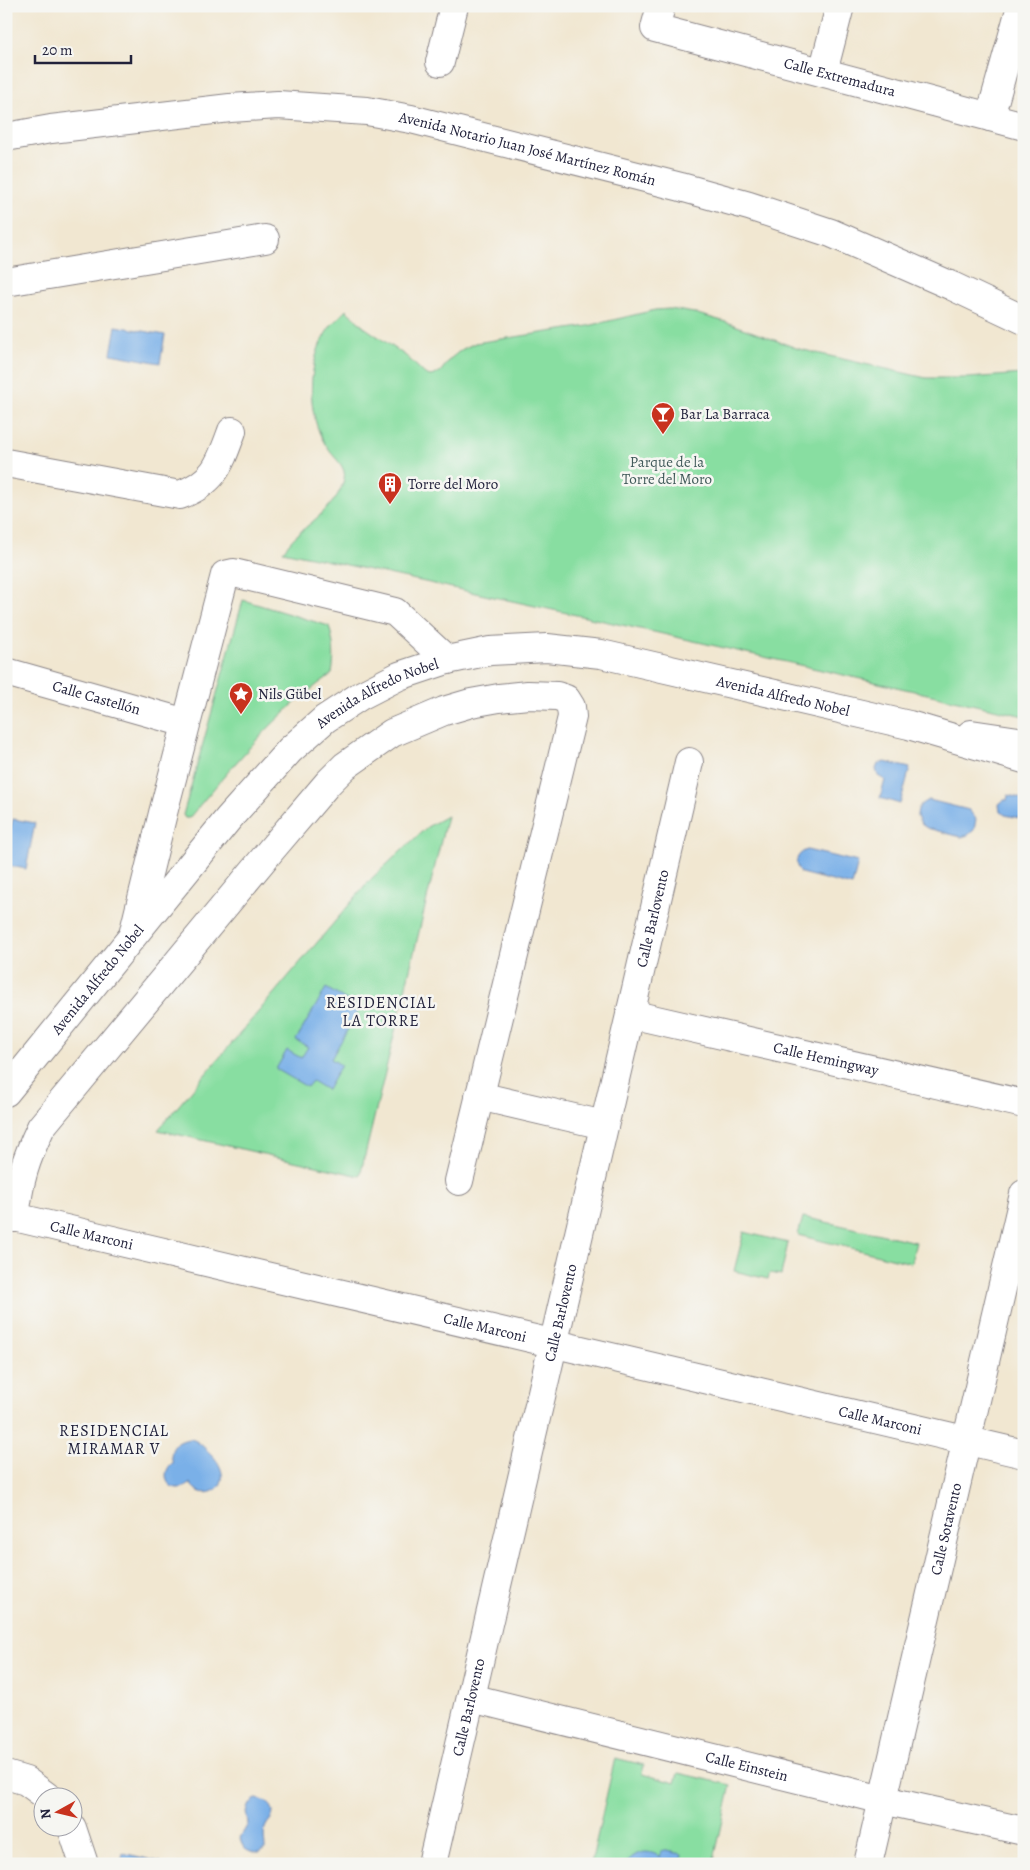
<svg xmlns="http://www.w3.org/2000/svg" width="1030" height="1870" font-family="Alegreya,serif">
  <style>
    .green { fill: #88dea1; stroke: #55806e }
    .water { fill: #7ab0e8; stroke: #4e6992 }
    .lines { fill: none; stroke-linecap: round; stroke-linejoin: round }
    .minor-casing { stroke: #8a8486; stroke-width: 30 }
    .major-casing { stroke: #8a8486; stroke-width: 30 }
    .minor { stroke: #fff; stroke-width: 28 }
    .major { stroke: #fff; stroke-width: 28 }
    .labels { text-anchor: middle; stroke-width: 5; stroke-linejoin: round; paint-order: stroke }
    .street-label { font-size: 15px; fill: #22223b; stroke: #f6f6f2 }
    .poi-label { font-size: 15px; fill: #22223b; stroke: #f6f6f2; text-anchor: start }
    .park-label { font-size: 15px; fill: #415a5a; stroke: #f6f6f2 }
    .neighbourhood-label { font-size: 16px; letter-spacing: 1px; fill: #22223b; stroke: #f6f6f2 }
  </style>
  <rect width="100%" height="100%" fill="#f6f6f2"/>
  <filter id="ink" filterUnits="userSpaceOnUse"><feTurbulence type="fractalNoise" baseFrequency=".02" numOctaves="2"/><feDisplacementMap in="SourceGraphic" scale="10" xChannelSelector="R" yChannelSelector="G"/><feConvolveMatrix kernelMatrix="1 2 1 2 8 2 1 2 1" color-interpolation-filters="sRGB"/></filter>
  <filter id="wash" filterUnits="userSpaceOnUse"><feTurbulence type="fractalNoise" baseFrequency=".0096" numOctaves="4" result="noise"/><feDisplacementMap in="SourceGraphic" scale="20" xChannelSelector="R" yChannelSelector="G"/><feGaussianBlur stdDeviation="1.12" result="paint"/><feColorMatrix in="noise" values="0 0 0 0 0 0 0 0 0 0 0 0 0 0 0 0 0 1.4 0 .05"/><feComposite in="paint" operator="in"/></filter>
  <g filter="url(#wash)">
    <rect width="100%" height="100%" fill="#f1e7d1"/>
    <path class="green" d="M 670,309 L 694,313 L 726,322 L 799,349 L 926,378 L 968,378 L 1024,374 L 1024,716 L 654,632 L 283,551 C 288,545 292,539 298,534 C 315,519 339,503 344,479 C 347,467 335,459 329,450 C 305,418 306,359 330,327 C 334,321 341,316 346,310 L 364,327 L 406,356 L 425,374 L 430,376 L 435,375 L 441,371 L 450,359 L 461,350 L 475,343 L 588,326 L 655,310 Z
      M 243,600 L 329,626 C 334,643 335,656 332,674 C 275,713 233,766 189,818 L 185,818 L 183,815 Z
      M 447,816 L 360,1176 L 158,1130 L 371,879 L 427,827 Z
      M 803,1217 L 916,1242 L 911,1263 L 798,1235 Z
      M 744,1232 L 788,1243 L 781,1275 L 770,1273 L 768,1279 L 734,1271 Z
      M 615,1758 L 644,1765 L 642,1774 L 675,1783 L 678,1773 L 731,1785 L 713,1864 L 591,1864 Z"/>
    <path class="water" d="M 116,326 L 165,335 L 160,363 L 111,354 Z
      M 885,762 L 910,768 L 900,804 L 880,798 L 885,780 L 878,776 L 876,769 L 878,764 Z
      M 1008,795 L 1024,799 L 1024,819 L 1005,815 L 1000,811 L 999,804 L 1004,800 L 1007,800 Z
      M 929,800 L 969,810 L 976,819 L 974,830 L 968,835 L 961,837 L 927,828 L 921,824 L 917,817 C 917,808 920,803 929,800 Z
      M 13,819 L 35,823 L 26,869 L 6,865 L 6,838 L 8,837 Z
      M 807,850 L 858,862 L 852,886 L 801,873 C 793,864 796,854 807,850 Z
      M 326,988 L 360,1008 L 331,1059 L 341,1065 L 327,1090 L 312,1081 L 307,1087 L 276,1069 L 287,1050 L 301,1058 L 308,1047 L 296,1040 Z
      M 191,1439 C 199,1441 204,1448 210,1453 C 242,1485 203,1506 190,1483 C 187,1485 183,1488 180,1488 C 164,1489 162,1470 173,1463 C 167,1449 177,1440 191,1439 Z
      M 256,1799 C 266,1800 276,1806 272,1817 C 270,1821 266,1824 265,1828 C 263,1834 265,1843 265,1849 L 259,1853 C 248,1853 242,1849 240,1838 L 248,1824 L 246,1812 L 248,1805 Z
      M 662,1850 L 682,1854 L 680,1864 L 625,1864 C 635,1852 647,1848 660,1857 Z
      M 123,1853 L 160,1862 L 159,1864 L 121,1864 Z"/>
  </g>
  <g filter="url(#ink)">
    <g class="lines">
      <g class="minor-casing">
        <g id="minor">
          <path id="s1" d="M 661,6 L 655,28 L 1024,126"/>
          <path d="M 440,62 L 454,6"/>
          <path d="M 823,72 L 840,6"/>
          <path d="M 990,117 L 1021,6"/>
          <path id="s2" d="M 6,137 L 51,129 L 230,108 L 278,105 L 367,111 L 411,119 L 681,187 L 749,206 L 831,233 L 952,286 L 1024,320"/>
          <path d="M 6,282 L 265,239"/>
          <path d="M 6,463 L 180,495 C 215,482 220,464 232,431"/>
          <path id="s3" d="M 6,672 L 186,723"/>
          <path d="M 971,734 L 1024,742"/>
          <path d="M 133,935 L 163,813 L 225,575 L 234,573 L 395,612 L 447,660"/>
          <path id="s4" d="M 630,1014 L 1024,1104"/>
          <path d="M 479,1096 L 604,1125"/>
          <path id="s5" d="M 6,1215 L 1024,1454"/>
          <path d="M 15,1218 C 19,1180 25,1161 41,1127 L 271,850 L 328,783 L 345,766 L 392,733 L 444,711 L 471,703 L 499,698 L 528,695 L 557,696 L 566,699 L 571,707 L 572,717 L 459,1181"/>
          <path id="s6" d="M 471,1698 L 883,1800 L 1024,1831"/>
          <path d="M 6,1775 L 26,1781 L 49,1798"/>
          <path d="M 72,1828 L 84,1864"/>
          <path id="s7" d="M 432,1864 L 689,762"/>
          <path id="s8" d="M 868,1864 L 1024,1194"/>
        </g>
      </g>
      <g class="major-casing">
        <g id="major">
          <path id="s9" d="M 6,1092 L 229,818 L 290,750 L 325,719 L 360,696 L 399,676 L 447,660 L 490,651 L 547,648 L 601,654 L 909,725 L 1024,759"/>
        </g>
      </g>
      <use href="#minor" class="minor"/>
      <use href="#major" class="major"/>
    </g>
  </g>
  <defs>
    <g id="bar-pin" transform="scale(1.25)"><path d="M0 17L-7.5 6A9.5 9.5 0 1 1 7.5 6Z" fill="#c8321e" stroke="#f6f6f2"/><path d="M-6-5H6L.8 .8V4.5H3.5V6h-7V4.5H-.8V.8Z" fill="#fff"/></g>
    <g id="building-pin" transform="scale(1.25)"><path d="M0 17L-7.5 6A9.5 9.5 0 1 1 7.5 6Z" fill="#c8321e" stroke="#f6f6f2"/><path d="M-4-6H4V6H1V3H-1V6H-4ZM-2.5-4.3h1.7v1.8h-1.7ZM.8-4.3h1.7v1.8H.8ZM-2.5-1h1.7V.8h-1.7ZM.8-1h1.7V.8H.8Z" fill="#fff"/></g>
    <g id="sight-pin" transform="scale(1.25)"><path d="M0 17L-7.5 6A9.5 9.5 0 1 1 7.5 6Z" fill="#c8321e" stroke="#f6f6f2"/><path d="M0-6L1.8-2.2L6-1.7L2.9 1.2L3.7 5.4L0 3.3L-3.7 5.4L-2.9 1.2L-6-1.7L-1.8-2.2Z" fill="#fff"/></g>
  </defs>
  <g fill-rule="evenodd">
    <use href="#bar-pin" x="663" y="414"/>
    <use href="#building-pin" x="390" y="484"/>
    <use href="#sight-pin" x="241" y="694"/>
  </g>
  <g class="labels">
    <g class="street-label">
      <text dy="5" stroke="none"><textPath href="#s1" startOffset="214">Calle Extremadura</textPath></text>
      <text dy="5" stroke="none"><textPath href="#s2" startOffset="528">Avenida Notario Juan José Martínez Román</textPath></text>
      <text dy="5" stroke="none"><textPath href="#s9" startOffset="550">Avenida Alfredo Nobel</textPath></text>
      <text dy="5" stroke="none"><textPath href="#s9" startOffset="970">Avenida Alfredo Nobel</textPath></text>
      <text dy="5" stroke="none"><textPath href="#s3" startOffset="94">Calle Castellón</textPath></text>
      <text dy="5" stroke="none"><textPath href="#s7" startOffset="971">Calle Barlovento</textPath></text>
      <text dy="5" stroke="none"><textPath href="#s9" startOffset="145">Avenida Alfredo Nobel</textPath></text>
      <text dy="5" stroke="none"><textPath href="#s4" startOffset="201">Calle Hemingway</textPath></text>
      <text dy="5" stroke="none"><textPath href="#s5" startOffset="88">Calle Marconi</textPath></text>
      <text dy="5" stroke="none"><textPath href="#s7" startOffset="566">Calle Barlovento</textPath></text>
      <text dy="5" stroke="none"><textPath href="#s5" startOffset="492">Calle Marconi</textPath></text>
      <text dy="5" stroke="none"><textPath href="#s5" startOffset="898">Calle Marconi</textPath></text>
      <text dy="5" stroke="none"><textPath href="#s8" startOffset="344">Calle Sotavento</textPath></text>
      <text dy="5" stroke="none"><textPath href="#s7" startOffset="161">Calle Barlovento</textPath></text>
      <text dy="5" stroke="none"><textPath href="#s6" startOffset="284">Calle Einstein</textPath></text>
    </g>
    <g class="poi-label">
      <text x="680" y="419">Bar La Barraca</text>
      <text x="408" y="489">Torre del Moro</text>
      <text x="258" y="699">Nils Gübel</text>
    </g>
    <g class="park-label">
      <text x="667" y="467">Parque de la<tspan x="667" dy="17">Torre del Moro</tspan></text>
    </g>
    <g class="neighbourhood-label">
      <text x="381" y="1008">RESIDENCIAL<tspan x="381" dy="18">LA TORRE</tspan></text>
      <text x="114" y="1436">RESIDENCIAL<tspan x="114" dy="18">MIRAMAR V</tspan></text>
    </g>
  </g>
  <rect width="1030" height="1870" fill="none" stroke="#f6f6f2" stroke-width="25"/>
  <g transform="translate(58 1812) rotate(262)"><circle r="24" fill="#f6f6f2" stroke="#a1a1a9"/>
  <path d="M0-4L9 19L0 12L-9 19Z" fill="#c8321e"/>
  <text y="-8" font-size="14" font-weight="bold" text-anchor="middle" fill="#22223b">N</text>
  </g>
  <path d="M35 55v8h96v-8" fill="none" stroke="#22223b" stroke-width="2.5"/>
  <text x="42" y="55" font-size="15" fill="#22223b" stroke="#f6f6f2" stroke-width="4" paint-order="stroke">20 m</text>
</svg>
